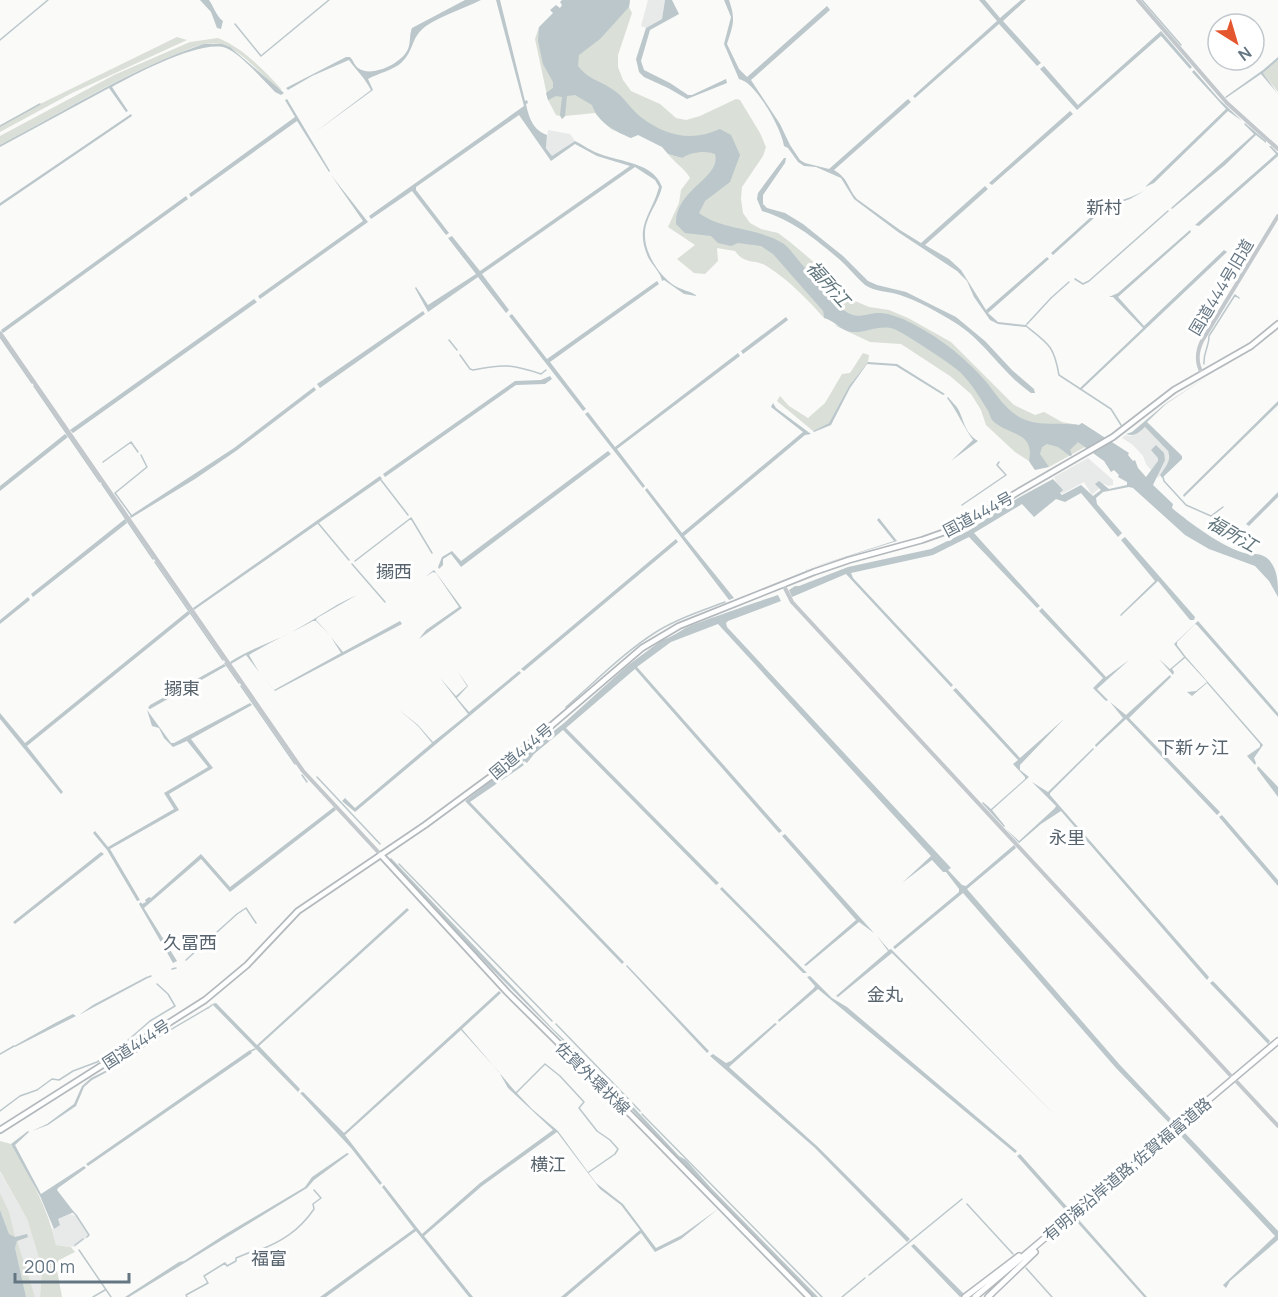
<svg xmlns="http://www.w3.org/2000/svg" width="1278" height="1297" font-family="Manrope,'Noto Sans JP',sans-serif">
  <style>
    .built { fill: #e8e9e9 }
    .green { fill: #dadfd7 }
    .water { fill: #bbc7cb }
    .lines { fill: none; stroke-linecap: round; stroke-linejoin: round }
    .stream { stroke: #bbc7cb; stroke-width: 1.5 }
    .primary-casing { stroke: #b5babe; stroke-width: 8 }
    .trunk-casing { stroke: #b4b9bd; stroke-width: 8 }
    .motorway-casing { stroke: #b4b9bd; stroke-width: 8 }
    .tertiary { stroke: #c3c8cc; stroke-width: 4 }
    .primary { stroke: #fff; stroke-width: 4.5 }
    .trunk { stroke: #fff; stroke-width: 4.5 }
    .motorway { stroke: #fff; stroke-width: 5 }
    .labels { text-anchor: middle; stroke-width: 6; stroke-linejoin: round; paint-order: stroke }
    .street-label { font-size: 16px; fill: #657683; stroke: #fff }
    .neighbourhood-label { font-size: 18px; fill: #57646e; stroke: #fff }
    .water-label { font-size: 18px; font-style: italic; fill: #60757c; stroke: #fff }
  </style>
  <rect width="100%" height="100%" fill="#fafaf8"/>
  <path class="built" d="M 648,0 L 665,0 L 662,19 L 646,28 L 641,26 Z
    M 548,130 L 570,134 L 575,141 L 552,156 L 546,147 Z
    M 1145,427 L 1168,451 L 1170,456 L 1169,462 L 1158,478 L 1146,464 L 1143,456 L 1133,445 L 1122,438 L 1125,435 L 1131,436 Z
    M 1088,458 L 1113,480 L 1113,485 L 1108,486 L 1104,484 L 1092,495 L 1084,482 L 1062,494 L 1054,477 Z
    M 0,1154 L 0,1172 L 27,1219 L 42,1268 L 40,1297 L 16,1297 L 0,1249 Z
    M 70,1214 L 76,1216 L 89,1236 L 75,1247 L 56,1245 L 52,1228 L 54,1229 L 58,1219 Z"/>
  <path class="green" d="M 621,0 L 630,0 L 629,7 L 632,13 L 618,55 L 618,67 L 623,80 L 631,91 L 660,104 L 676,118 L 686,120 L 700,116 L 736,99 L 740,100 L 760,133 L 766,147 L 763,156 L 742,187 L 741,199 L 743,213 L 750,223 L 761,229 L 778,233 L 790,242 L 834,279 L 855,301 L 869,307 L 889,310 L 908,318 L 951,342 L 1014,405 L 1035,415 L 1044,412 L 1062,422 L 1079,425 L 1082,423 L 1096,432 L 1045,426 L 1013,419 L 979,378 L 902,322 L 860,320 L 843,317 L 785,249 L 705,224 L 696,210 L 737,156 L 669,141 L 574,77 L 568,38 Z
    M 539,27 L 539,41 L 631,138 L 611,129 L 595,113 L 565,116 L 562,119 L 560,116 L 556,115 L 548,100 L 535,39 Z
    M 177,37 L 187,40 L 72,93 L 0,132 L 0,126 L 40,104 Z
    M 218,38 C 243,48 264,70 282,90 L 278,89 C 264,77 238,47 220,44 C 204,41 187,50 172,56 C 112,80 57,115 0,145 L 0,136 L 114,75 L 190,42 Z
    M 1278,60 L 1278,92 L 1263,73 Z
    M 714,147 L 725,161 L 679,218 L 764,245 L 776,255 L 823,311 L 824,318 C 808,300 789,280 768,267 C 755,258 746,266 735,251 L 717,248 L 718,261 L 705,274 L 694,273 L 677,259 L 695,245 L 668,227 L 679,203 L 681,190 L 690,178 C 685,169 675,163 668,154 L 682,158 L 685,151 Z
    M 834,325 L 851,329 L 876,325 L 893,326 L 956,366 L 1029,439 L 1035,470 L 1029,461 L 1015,452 L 986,425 L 981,410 L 971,394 L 950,376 L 901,344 L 870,342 Z
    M 863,353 L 869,355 L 868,362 L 849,386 L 829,423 L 813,431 L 777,401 L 780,396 L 789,406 L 808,418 L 825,403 L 842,374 L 850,373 Z
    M 1074,434 L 1104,461 L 1085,447 L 1049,467 L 1038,454 L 1039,437 Z
    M 0,1141 L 11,1144 C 30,1176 48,1208 56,1245 L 71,1247 L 75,1252 L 59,1260 L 56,1265 L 62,1297 L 40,1297 L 42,1268 L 27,1219 L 0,1171 Z
    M 0,1193 L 9,1212 L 15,1237 L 9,1234 L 0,1210 Z
    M 17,1241 L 35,1297 L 26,1297 L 15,1248 Z"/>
  <path class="water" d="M 200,0 L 209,0 C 214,7 216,16 223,21 L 221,29 L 217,28 L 211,12 Z
    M 465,0 L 481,0 C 463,9 443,15 426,26 C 410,38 415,50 401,63 C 395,69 377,74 368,79 L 373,90 L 314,133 L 371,90 C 365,78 356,70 349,60 L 312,76 L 288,90 L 286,88 L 346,57 L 350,57 C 353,60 355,66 358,68 C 371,78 400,64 407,51 C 411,45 409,35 412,28 Z
    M 496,0 L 500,0 L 525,101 L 527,100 L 528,103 L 526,104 C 529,118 533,130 547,135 L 546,148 L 552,156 L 575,141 C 583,145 591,151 600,154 C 621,162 654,163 662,187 C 659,200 651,210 647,222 C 639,244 655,271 672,284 C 680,290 691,291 697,296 L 684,294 L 664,280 L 662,281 C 661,273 652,265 648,257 C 634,226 652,214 659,187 L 655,180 L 635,167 L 482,274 L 509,310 L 506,313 L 478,277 L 428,312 L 427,310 L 415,288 L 416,287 L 428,305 L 476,274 L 448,238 L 452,236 L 480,271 L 630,166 L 597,156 L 575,144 L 551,161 L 519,115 L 416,187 L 416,190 L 449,233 L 446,235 L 412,191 L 371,219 L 369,216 L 524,106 Z
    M 562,0 L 630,0 L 629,7 L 600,39 L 579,55 L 578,66 C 589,80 599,80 612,89 C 624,96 631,110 642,118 C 666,136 692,142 720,129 L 731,135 L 740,155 L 730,182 L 705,201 L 699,213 C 723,231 758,227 784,244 C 790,249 795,256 799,261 C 813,277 825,296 842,309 C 859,322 865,312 881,313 C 887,313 897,317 903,319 C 931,332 959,352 980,375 C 994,389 1002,408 1021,418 C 1039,427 1059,422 1079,425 L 1082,423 L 1129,453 L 1128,455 L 1133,461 L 1135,460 L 1138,468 L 1146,477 L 1158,461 L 1158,458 L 1151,450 L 1156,445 L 1164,453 L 1165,460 L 1153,485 L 1173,504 L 1172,508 C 1190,523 1221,546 1244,553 C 1252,555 1259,552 1267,558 C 1278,568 1278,582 1278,597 L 1269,581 L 1255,566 L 1209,549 L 1185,535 L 1133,488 L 1129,487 L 1103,492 L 1096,498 L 1097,504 L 1122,533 L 1118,537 L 1081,493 L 1065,502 L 1056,499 L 1034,517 L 1022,504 L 974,533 L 1040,606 L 1037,608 L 969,537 L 933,555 L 851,573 L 853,578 L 953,685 L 951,687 L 846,574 L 792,597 L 789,590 L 795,586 L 799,586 L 848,567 L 931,549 L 968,531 L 1018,498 L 1053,479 L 1063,490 L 1060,493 L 1062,495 L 1081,485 L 1093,496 L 1101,490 L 1095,484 L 1099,481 L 1109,489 L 1127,485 L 1127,482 L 1118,477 L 1119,475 L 1114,470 L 1111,472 L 1104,461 L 1078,442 L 1070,450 L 1072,455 L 1070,456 L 1058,447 L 1047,444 L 1042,447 L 1040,454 L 1049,467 L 1035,470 L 1029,461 C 1035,431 1009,436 993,421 C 990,418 990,413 987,409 C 979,396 971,383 960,372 C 953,365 901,331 894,329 C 879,324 866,333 852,332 C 841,331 834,320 824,318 L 823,311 L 773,254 L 761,246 L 738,243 L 731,246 L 718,243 L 711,236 L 685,233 L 676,224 C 675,189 722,178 715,154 C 706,150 690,152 682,158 L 668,154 L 662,147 L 638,135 L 631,138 C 615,131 598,123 592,105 L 575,95 L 567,96 L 565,116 L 562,119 L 560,115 L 562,97 L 556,96 L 548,100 L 546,93 L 553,88 L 553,82 L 543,64 L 538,41 L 539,27 L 553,13 L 550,10 L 556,5 L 560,8 L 562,5 L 560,2 Z
    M 665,0 L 672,0 L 679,14 L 650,30 L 641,61 L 644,70 L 670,83 L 688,95 L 692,95 L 726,79 L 727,83 L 687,99 L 668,88 L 644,77 L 639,72 L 636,59 L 646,28 L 662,19 Z
    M 724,0 L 729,0 C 736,20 733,25 727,44 L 739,69 L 747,77 L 827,6 L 830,10 L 751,80 L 780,124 L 790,145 L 800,160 L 805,163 L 829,169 L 908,99 L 911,102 L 834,170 C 849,179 847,187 857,199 L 900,230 L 921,243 L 985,186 L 988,189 L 925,245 L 949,259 L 961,270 L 986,310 L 1047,257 L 1049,259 L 988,313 L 998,322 L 1025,325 L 1027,324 L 1026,327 L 998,324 L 990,320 L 974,297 L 967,281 L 957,271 L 898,232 L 854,199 L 841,178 L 816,167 L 804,166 L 798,162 L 788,148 L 784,146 C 782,130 756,82 739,79 L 724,44 L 731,17 Z
    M 979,0 L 985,0 L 1000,18 L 1021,0 L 1026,0 L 1003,21 L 1041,63 L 1037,66 L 999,24 L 915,98 L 913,96 L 997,21 Z
    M 1161,31 L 1192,67 L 1190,69 L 1161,36 L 1077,110 L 1040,69 L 1044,66 L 1078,105 Z
    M 204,44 L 222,44 L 230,47 L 284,93 L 281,95 L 275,92 C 262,79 242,55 226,48 C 202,39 135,74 112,87 L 128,111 L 126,112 L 109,88 L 0,147 L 0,145 C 67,110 132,68 204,44 Z
    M 1278,57 L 1278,60 L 1263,73 L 1278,94 L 1261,74 L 1226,98 L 1225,97 L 1263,70 Z
    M 1194,70 L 1219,99 L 1242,121 L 1228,111 L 1154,183 L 1145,187 L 1226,109 L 1192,72 Z
    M 287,99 L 330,171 L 329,172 L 297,121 L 191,197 L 189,194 L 295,117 L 285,100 Z
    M 1070,111 L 1073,114 L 992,185 L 989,183 Z
    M 131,114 L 132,116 L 0,206 L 0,203 Z
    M 1245,123 L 1266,141 L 1266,143 L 1256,135 L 1225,165 L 1172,209 L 1171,208 L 1254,134 L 1244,124 Z
    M 1269,146 L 1271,146 L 1278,153 L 1278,156 L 1199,226 L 1195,225 L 1276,154 Z
    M 784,158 L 786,158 L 785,163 L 763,195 L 763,204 L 767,208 L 785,213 L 803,224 L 843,256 L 868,281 L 877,285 L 906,292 L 956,317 L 985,341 L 1012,370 L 1034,389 L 1035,393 L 1031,393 C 1002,373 984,340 954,322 C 938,312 918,301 900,295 C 889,291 875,292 865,285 C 856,277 848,267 839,259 C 814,238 794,221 762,211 L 757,199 L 758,193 Z
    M 331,175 L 368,222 L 260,299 L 258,296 L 363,221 Z
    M 1144,191 L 1130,199 L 1105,208 L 1053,255 L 1051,253 L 1102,207 L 1131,197 Z
    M 186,196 L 188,199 L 3,333 L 1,330 Z
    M 1190,230 L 1191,232 L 1118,297 L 1144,326 L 1224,250 L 1227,252 L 1081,390 L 1079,389 L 1143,328 L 1113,297 L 1109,297 L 1118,293 Z
    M 657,281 L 659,284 L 550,362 L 586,409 L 583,411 L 509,316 L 512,314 L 547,359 Z
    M 254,299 L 257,302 L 73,433 L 70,430 Z
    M 423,311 L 425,314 L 320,388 L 317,384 Z
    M 786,317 L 788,320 L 743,354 L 741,351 Z
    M 738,353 L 740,356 L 617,449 L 645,486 L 643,488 L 585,414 L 588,412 L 615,447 Z
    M 868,362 L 897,364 L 945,394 L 943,395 L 896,366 L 867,364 L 850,388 L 831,425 L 814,432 L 813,431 L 829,423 L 849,386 Z
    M 550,376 L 552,379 L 545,384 L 516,385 L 385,477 L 383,474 L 515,381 L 541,380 Z
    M 1208,376 L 1166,404 L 1147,422 L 1182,456 L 1182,459 L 1162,478 L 1160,475 C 1165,467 1172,461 1168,451 L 1145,427 C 1139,432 1135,437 1126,434 L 1132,432 L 1165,404 Z
    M 314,387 L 316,390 L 236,451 L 195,479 L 131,518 L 130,516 L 234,448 Z
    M 948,397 C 952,402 958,407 960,413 C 964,423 967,435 978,441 L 951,461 L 973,440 C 963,426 957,411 947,398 Z
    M 1278,401 L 1278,405 L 1184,497 L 1183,495 Z
    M 773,403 L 776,408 L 811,434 L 805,435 L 684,536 L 734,598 L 729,600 L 645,490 L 647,488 L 682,533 L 803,432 L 771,407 Z
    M 65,434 L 68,437 L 0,491 L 0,486 Z
    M 608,451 L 611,454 L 461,567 L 451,554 L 443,559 L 443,565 L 439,569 L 438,567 L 442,557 L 452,551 L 461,561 Z
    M 380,476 L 382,479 L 194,610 L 193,608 Z
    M 1278,492 L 1278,497 L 1249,526 L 1246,524 Z
    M 879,518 L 897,541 L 804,570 L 894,541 L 877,520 Z
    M 125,519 L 127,523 L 33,597 L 31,594 Z
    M 1125,537 L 1195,617 L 1194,620 L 1190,620 L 1158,581 L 1121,616 L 1120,615 L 1155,581 L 1121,540 Z
    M 676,539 L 678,542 L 524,671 L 521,669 Z
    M 434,570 L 462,608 L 419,639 L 426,630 L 459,607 L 436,573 L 433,572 L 425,577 Z
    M 357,595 L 317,618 L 316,620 L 329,634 L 316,621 L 313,621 C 291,633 270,642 249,655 L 259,672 L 246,655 L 231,664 L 230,662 C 247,651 265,644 284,636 C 309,624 331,606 357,595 Z
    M 778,595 L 781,601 L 728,621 L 726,623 L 727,627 L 951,868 L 948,870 L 962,885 L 966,886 L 1014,845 L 1016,848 L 967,889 L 1120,1065 L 1174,1122 L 1171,1125 L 1116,1068 L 963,893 L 895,949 L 893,947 L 959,892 L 959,889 L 946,872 L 943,872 L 932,860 L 902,883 L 931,856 L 718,624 L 671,642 L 637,667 L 782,831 L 779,833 L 635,669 L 566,728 L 719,883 L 716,885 L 563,730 L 534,754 L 527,763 L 524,761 L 522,763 L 524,765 L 470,802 L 624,962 L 622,964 L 465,801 L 518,760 L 521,761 L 523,759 L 521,757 L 564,723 L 627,666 L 662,640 C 673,637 682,629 692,625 C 722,614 748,605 778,595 Z
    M 28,597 L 30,600 L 0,624 L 0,620 Z
    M 1042,608 L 1106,677 L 1129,660 L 1097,689 L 1108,700 L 1106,701 L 1093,688 L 1103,678 L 1039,611 Z
    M 188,611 L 190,614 L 27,746 L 63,792 L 61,794 L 0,719 L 0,713 L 25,743 Z
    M 400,621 L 402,624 L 275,691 L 262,676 L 274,690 L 341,653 L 331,637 L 343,652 Z
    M 1198,621 L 1278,713 L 1278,717 L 1197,625 L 1195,624 L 1177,642 L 1177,645 L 1186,657 L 1263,745 L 1254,758 L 1256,763 L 1255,765 L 1247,756 L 1260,747 L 1260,744 L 1207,683 L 1192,696 L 1187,692 L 1196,691 L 1207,682 L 1185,658 L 1172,669 L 1174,672 L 1173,675 L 1159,659 L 1170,669 L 1184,657 L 1174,644 Z
    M 224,664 L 226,666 L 150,709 L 148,708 L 150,705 Z
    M 519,671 L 521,673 L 355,812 L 342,801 L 345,798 L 355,808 L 432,743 L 418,726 L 399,710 L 418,725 L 433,742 L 468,714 L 440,678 L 456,696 L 467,686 L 458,672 L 468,686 L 457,698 L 469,712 Z
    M 1170,675 L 1171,677 L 1129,718 L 1220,812 L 1217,815 L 1126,719 L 1096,747 L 1095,745 L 1123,718 L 1110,702 L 1126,715 Z
    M 956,688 L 1020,758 L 1064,719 L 1020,765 L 1020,770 L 1029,777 L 992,810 L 1005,826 L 1004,827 L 982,803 L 983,802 L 991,809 L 1025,779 L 1025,777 L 1013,764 L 1018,760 L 953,690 Z
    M 250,703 L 252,705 L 191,739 L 213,768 L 169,794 L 179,810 L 110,849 L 140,900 L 137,901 L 107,850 L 93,833 L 95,831 L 108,847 L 174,809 L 164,793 L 208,767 L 187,741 L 173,747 L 164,738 L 159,728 L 152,726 L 147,710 L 171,743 L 174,743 Z
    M 1093,748 L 1094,749 L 1050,793 L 1050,795 L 1209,977 L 1207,980 L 1061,811 L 1041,824 L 1019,843 L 1006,829 L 1019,841 L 1055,808 L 1056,806 L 1032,782 L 1048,792 Z
    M 1258,766 L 1278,787 L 1278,797 L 1257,769 Z
    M 334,807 L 336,810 L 230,892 L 201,859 L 144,908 L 177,961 L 173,963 L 139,904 L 141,902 L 142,904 L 146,902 L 145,900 L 149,897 L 151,898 L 201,854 L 230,887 Z
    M 1222,815 L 1278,880 L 1278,886 L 1219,817 Z
    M 785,834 L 874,933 L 859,922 L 806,966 L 804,965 L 856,920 L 782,836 Z
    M 101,852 L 104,854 L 15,924 L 13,922 Z
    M 391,858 L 552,1028 L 622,1095 L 679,1156 L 686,1160 L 711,1188 L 818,1297 L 813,1297 L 672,1153 L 635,1113 L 467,944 L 389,860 Z
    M 722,887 L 807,973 L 803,973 L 720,889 Z
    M 407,908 L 409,910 L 259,1046 L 300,1089 L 298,1092 L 212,1004 L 216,1003 L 257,1045 Z
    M 877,936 L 889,950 L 891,949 L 1053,1113 L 892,953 L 838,997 L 836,996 L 888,951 Z
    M 627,965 L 709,1051 L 707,1053 L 626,966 Z
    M 810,976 L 832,998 L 847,1007 L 1017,1151 L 1015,1153 L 818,989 L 779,1022 L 778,1020 L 814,988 L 815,986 L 807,977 Z
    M 146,977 L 146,979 L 79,1015 L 93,1005 Z
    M 1213,981 L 1270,1041 L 1268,1044 L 1210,983 Z
    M 499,991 L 501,993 L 462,1029 L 514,1090 L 532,1109 L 558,1131 L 596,1183 L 623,1204 L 656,1248 L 682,1235 L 718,1209 L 681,1239 L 655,1252 L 641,1233 L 566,1297 L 561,1297 L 640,1230 L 621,1205 L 600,1189 L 557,1132 L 482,1186 L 424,1236 L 473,1297 L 469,1297 L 416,1231 L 326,1297 L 320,1297 L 414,1229 L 382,1187 L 384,1185 L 422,1234 L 480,1183 L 553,1130 L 508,1088 L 499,1072 L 461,1030 L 345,1135 L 382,1183 L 380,1185 L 351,1148 L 300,1093 L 303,1092 L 344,1133 Z
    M 208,1007 L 209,1008 L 151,1042 L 122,1064 L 92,1080 L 84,1087 L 76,1106 L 48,1125 L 32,1131 L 47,1124 L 74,1104 L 82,1086 L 91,1078 L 121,1063 L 150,1041 Z
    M 73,1014 L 76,1016 L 15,1047 L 14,1046 C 34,1035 52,1024 73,1014 Z
    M 775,1023 L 777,1024 L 729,1067 L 818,1147 L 910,1239 L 907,1242 L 815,1148 L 710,1056 L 713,1054 L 726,1063 L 731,1061 Z
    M 250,1050 L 252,1053 L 88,1166 L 86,1164 Z
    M 28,1131 L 29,1132 L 15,1145 L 41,1194 L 84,1166 L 86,1168 L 58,1188 L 57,1190 L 74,1212 L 58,1219 L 60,1225 L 54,1229 L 40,1196 L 11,1144 Z
    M 1184,1132 L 1278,1231 L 1278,1240 L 1230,1281 L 1226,1288 L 1223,1285 L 1275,1236 L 1180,1135 Z
    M 347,1153 L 349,1154 L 314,1180 L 307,1188 L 129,1297 L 125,1297 L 179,1262 L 184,1261 L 224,1235 L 305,1187 L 312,1177 Z
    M 1020,1154 L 1070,1210 L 1067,1212 L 1017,1156 Z
    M 0,1210 L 9,1234 L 15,1237 L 27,1234 L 28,1237 L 17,1241 L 15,1248 L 26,1297 L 0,1297 Z
    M 1079,1220 L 1147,1297 L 1144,1297 L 1077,1222 Z
    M 914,1244 L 964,1294 L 960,1297 L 911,1246 Z"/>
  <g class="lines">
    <path class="stream" d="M 1142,0 L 1181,45
      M 235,24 L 261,56 L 329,0
      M 0,40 L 48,0
      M 0,126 L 40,104
      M 1075,279 L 1083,284 L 1089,281 L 1168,211
      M 1027,324 L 1051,298 L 1069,282
      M 1026,326 C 1049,344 1054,346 1059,375 L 1111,409 L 1121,425
      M 0,337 L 32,383
      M 449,340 L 457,350
      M 460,355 L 470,369 L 473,370 C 503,364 511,364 541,374 L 546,370
      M 1204,364 C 1203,353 1209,347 1209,336 L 1235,295 L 1239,298
      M 34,386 L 100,482
      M 103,462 L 131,442 L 138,452
      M 1163,477 L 1164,481 L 1186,505 L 1211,516 L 1223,507
      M 381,480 L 408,515
      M 102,484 L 153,559
      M 962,505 L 1006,475 L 997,465 L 999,462
      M 131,515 L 115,493 L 147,467 L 141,455
      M 318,523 L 349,560
      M 355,561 L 411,518 L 432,553
      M 155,562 L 223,660
      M 352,564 L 385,602
      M 225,663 L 239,683
      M 241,686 L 295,764
      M 566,707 C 595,682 623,653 656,632 C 677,619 701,611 725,602
      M 302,775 L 307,782
      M 317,777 L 380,844
      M 399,864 L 552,1021
      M 186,960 L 237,914 L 246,908 L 256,923
      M 172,969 L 176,968
      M 146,978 L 151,976
      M 208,1008 L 212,1005
      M 556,1024 L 640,1111
      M 251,1051 L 255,1049
      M 0,1054 L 14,1046
      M 516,1093 L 545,1064 L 560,1076 L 584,1102 L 579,1108 L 597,1131 L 610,1140 L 618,1149 L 615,1154 L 589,1172
      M 0,1111 L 20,1096 L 37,1090 L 52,1079 L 59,1080 L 73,1071 L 97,1062 L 118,1049 L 150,1021 L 175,1006 L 168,994 L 157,984
      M 642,1114 L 822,1297
      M 967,1204 L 1013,1254
      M 73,1212 L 76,1215 L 89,1235 L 87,1237
      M 75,1245 L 83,1239
      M 79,1250 L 111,1297
      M 1026,1268 L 1052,1297
      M 869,1275 L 962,1199
      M 93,1297 L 105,1290
      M 187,1297 L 186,1295 L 208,1283 L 204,1276 L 225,1263 L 227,1266 L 236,1261 L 236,1258 L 253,1251 L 257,1251 C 281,1242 299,1231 314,1209 L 313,1204 L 321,1198 L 314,1190
      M 842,1297 L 865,1278"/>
    <g class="primary-casing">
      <path id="primary" d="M 381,855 L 507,992 L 634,1118 L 809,1297"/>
    </g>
    <g class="trunk-casing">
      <path id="trunk" d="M 0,1130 L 205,1000 L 247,965 L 298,911 L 425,825 L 497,772 L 642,648 L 679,626 L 814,572 L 849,560 L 922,540 L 956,528 L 1113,437 L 1174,390 L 1251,346 L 1278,324"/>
    </g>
    <g class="motorway-casing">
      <path id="motorway" d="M 965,1297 L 1019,1256
        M 975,1297 L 1278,1041
        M 988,1297 L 1035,1252"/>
    </g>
    <path class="tertiary" d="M 1138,0 L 1227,103 L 1278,149
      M 0,333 L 303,771 L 381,855
      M 1202,373 C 1196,363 1197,351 1202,341 L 1278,216
      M 783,584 L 792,602 L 1232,1077
      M 1237,1082 L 1278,1126"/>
    <use href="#primary" class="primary"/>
    <use href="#trunk" class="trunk"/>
    <use href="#motorway" class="motorway"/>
  </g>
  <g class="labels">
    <g class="street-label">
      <text transform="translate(1221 287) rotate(-59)" y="6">国道444号旧道</text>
      <text transform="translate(978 514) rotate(-28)" y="6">国道444号</text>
      <text transform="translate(521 751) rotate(-40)" y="6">国道444号</text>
      <text transform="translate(136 1044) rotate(-33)" y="6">国道444号</text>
      <text transform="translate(593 1078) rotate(44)" y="6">佐賀外環状線</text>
      <text transform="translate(1127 1169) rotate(-40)" y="6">有明海沿岸道路;佐賀福富道路</text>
    </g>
    <g class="neighbourhood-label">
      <text x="1104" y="214">新村</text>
      <text x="394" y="578">搦西</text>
      <text x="182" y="695">搦東</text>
      <text x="1193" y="754">下新ヶ江</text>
      <text x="1067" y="844">永里</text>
      <text x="190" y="949">久冨西</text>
      <text x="885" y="1001">金丸</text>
      <text x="548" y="1171">横江</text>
      <text x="269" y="1265">福富</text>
    </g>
    <g class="water-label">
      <text transform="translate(828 284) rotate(48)" y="6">福所江</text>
      <text transform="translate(1232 534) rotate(30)" y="6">福所江</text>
    </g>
  </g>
  <g transform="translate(1236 42) rotate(143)"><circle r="28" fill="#ffffff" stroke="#c1c8cd" stroke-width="1.5"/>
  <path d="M0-4.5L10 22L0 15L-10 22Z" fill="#e4572e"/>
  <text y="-9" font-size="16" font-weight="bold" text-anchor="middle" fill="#657683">N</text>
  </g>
  <path d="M15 1273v9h114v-9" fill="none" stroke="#657683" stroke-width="3"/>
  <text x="24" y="1273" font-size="18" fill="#657683" stroke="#ffffff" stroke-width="4.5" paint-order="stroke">200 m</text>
</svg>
